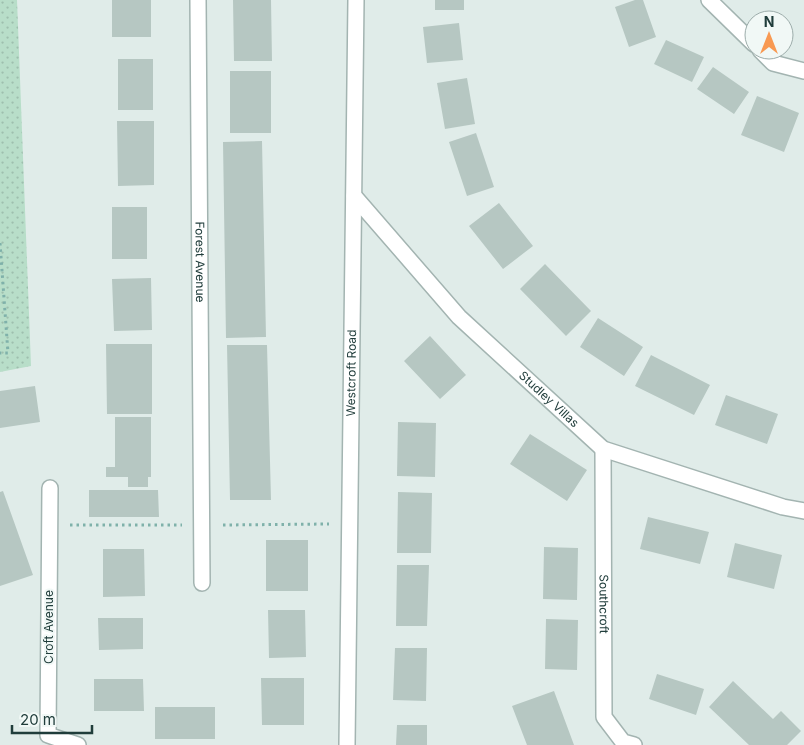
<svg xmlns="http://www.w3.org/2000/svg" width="804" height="745" font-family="Inter,sans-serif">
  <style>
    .park { fill: url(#park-dots) }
    .building { fill: #b6c7c2 }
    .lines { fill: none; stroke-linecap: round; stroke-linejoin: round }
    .street-casing { stroke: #a3b4b1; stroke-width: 18 }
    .path { stroke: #7fb1aa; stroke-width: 3; stroke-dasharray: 2.5 4; stroke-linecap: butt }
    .street { stroke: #fff; stroke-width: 15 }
    .labels { text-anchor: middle; stroke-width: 4; stroke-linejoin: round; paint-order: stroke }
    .street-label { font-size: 12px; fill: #203d3b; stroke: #f1f8f6 }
  </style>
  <defs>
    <pattern id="park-dots" width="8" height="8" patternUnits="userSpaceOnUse" patternTransform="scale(1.25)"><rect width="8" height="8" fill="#b8dec9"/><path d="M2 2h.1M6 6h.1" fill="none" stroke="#9ebfae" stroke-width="1.8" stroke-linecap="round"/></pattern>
  </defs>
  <rect width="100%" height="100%" fill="#e0ece9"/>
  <path class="park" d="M 0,0 L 17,0 L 31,366 L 0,372 Z"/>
  <path class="building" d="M 112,0 L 151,0 L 151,37 L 112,37 Z
    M 233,0 L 271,0 L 272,61 L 234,61 Z
    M 435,0 L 464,0 L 464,10 L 435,10 Z
    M 635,0 L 643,0 L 656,37 L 629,47 L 615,7 Z
    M 459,23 L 463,60 L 427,63 L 423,27 Z
    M 666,40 L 704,57 L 692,82 L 654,64 Z
    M 118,59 L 153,59 L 153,110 L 118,110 Z
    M 713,67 L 749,92 L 734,114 L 697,89 Z
    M 230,71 L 271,71 L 271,133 L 230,133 Z
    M 467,78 L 475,124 L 445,129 L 437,83 Z
    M 757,96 L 799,113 L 784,152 L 741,135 Z
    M 117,121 L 154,121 L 154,185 L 118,186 Z
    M 476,133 L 494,187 L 467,196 L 449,142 Z
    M 262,141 L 266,337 L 226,338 L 223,142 Z
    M 499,203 L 533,246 L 503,269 L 469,226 Z
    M 112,207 L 147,207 L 147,259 L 112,259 Z
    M 545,264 L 591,311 L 566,336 L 520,289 Z
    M 151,278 L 152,330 L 114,331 L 112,279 Z
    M 598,318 L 643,347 L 624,376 L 580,347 Z
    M 430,336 L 466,375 L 440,399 L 404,361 Z
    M 106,344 L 152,344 L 152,414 L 107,414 Z
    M 227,345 L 267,345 L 271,500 L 230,500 Z
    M 651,355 L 710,385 L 694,415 L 635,386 Z
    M 35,386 L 40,422 L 0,428 L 0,391 Z
    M 726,395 L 778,414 L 767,444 L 715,425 Z
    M 115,417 L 151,417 L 151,477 L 148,477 L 148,487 L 128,487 L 128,477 L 106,477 L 106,467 L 115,467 Z
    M 398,422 L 436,423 L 435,477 L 397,476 Z
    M 530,434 L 587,470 L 567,501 L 510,464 Z
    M 89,490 L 158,490 L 159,517 L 89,517 Z
    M 3,491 L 33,575 L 0,586 L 0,492 Z
    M 398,492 L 432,493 L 431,553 L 397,553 Z
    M 648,517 L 709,532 L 700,564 L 640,549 Z
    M 266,540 L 308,540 L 308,591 L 266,591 Z
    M 735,543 L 782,555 L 774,589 L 727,577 Z
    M 544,547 L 578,548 L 577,600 L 543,599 Z
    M 103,549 L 144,549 L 145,596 L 103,597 Z
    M 397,565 L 429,565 L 427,626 L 396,626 Z
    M 268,610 L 305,610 L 306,657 L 269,658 Z
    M 98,618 L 143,618 L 143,649 L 99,650 Z
    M 546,619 L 578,620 L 577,670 L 545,669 Z
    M 395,648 L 427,648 L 426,701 L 393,700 Z
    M 657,674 L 704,689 L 696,715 L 649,699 Z
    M 261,678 L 304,678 L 304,725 L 262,725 Z
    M 94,679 L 143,679 L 144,711 L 94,711 Z
    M 733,681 L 773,719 L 781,711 L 801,731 L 787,745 L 749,745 L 709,707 Z
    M 554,691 L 574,745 L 527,745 L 512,706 Z
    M 155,707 L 215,707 L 215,739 L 155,739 Z
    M 397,725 L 427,725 L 427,745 L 396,745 Z"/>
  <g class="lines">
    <g class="street-casing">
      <g id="street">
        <path id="s1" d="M 198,0 L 202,583"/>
        <path d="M 709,0 L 754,44"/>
        <path d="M 760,50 L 773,63 L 804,71"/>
        <path id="s2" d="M 354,196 L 459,317 L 603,449 L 783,507 L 804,511"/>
        <path id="s3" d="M 603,449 L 604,717 L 623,742 L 634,745"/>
        <path d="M 50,488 L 48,735 L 78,745"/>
        <path id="s4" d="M 347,745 L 356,0"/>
      </g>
    </g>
    <path class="path" d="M 0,243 L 8,353 L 0,353
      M 70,525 L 182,525
      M 223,525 L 329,524"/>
    <use href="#street" class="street"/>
  </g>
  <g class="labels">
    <g class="street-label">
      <text dy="4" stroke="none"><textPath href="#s1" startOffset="262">Forest Avenue</textPath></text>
      <text dy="4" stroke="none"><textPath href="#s4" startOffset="372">Westcroft Road</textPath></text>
      <text dy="4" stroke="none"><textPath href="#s2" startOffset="282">Studley Villas</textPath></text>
      <text dy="4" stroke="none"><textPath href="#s3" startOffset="155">Southcroft</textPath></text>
      <text transform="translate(49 627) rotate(-90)" y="4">Croft Avenue</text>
    </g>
  </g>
  <g transform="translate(769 35)"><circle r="24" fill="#f1f8f6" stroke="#9dadab"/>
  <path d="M0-4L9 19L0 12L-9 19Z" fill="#f89952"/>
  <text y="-8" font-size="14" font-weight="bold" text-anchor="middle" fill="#203d3b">N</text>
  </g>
  <path d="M12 725v8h80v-8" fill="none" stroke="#203d3b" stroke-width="2.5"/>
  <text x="20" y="725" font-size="15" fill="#203d3b" stroke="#f1f8f6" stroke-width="4" paint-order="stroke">20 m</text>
</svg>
